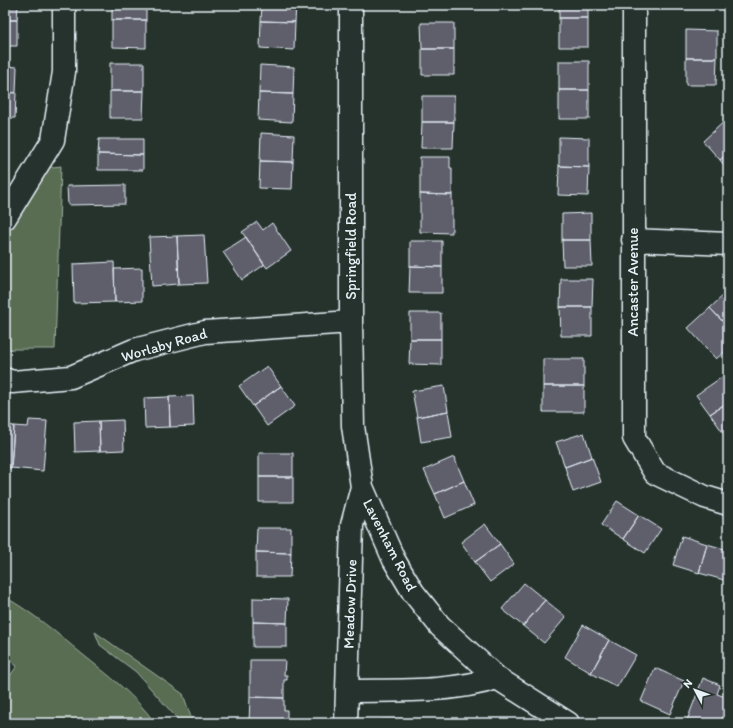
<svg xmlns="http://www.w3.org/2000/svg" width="733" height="728" font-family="Itim,sans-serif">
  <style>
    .green { fill: #586d51; stroke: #a0afa4 }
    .building { fill: #5e5f6c; stroke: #e8f1f8 }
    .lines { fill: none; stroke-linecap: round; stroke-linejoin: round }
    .minor-casing { stroke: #e8f1f8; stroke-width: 25 }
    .minor { stroke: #26332d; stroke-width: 22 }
    .labels { text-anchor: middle; stroke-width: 3.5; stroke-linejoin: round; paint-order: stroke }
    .street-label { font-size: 15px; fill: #e8f1f8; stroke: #26332d }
  </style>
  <rect width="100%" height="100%" fill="#26332d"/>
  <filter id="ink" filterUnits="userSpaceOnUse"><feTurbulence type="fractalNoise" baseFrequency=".025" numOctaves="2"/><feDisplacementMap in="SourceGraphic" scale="8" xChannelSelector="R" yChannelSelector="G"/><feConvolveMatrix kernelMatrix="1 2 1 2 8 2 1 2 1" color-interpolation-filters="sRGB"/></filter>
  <g filter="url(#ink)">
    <path class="green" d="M 61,166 L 55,349 L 5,349 L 5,233 L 45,168 Z
      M 5,597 C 33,613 57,633 82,654 C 108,675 135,695 155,723 L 5,723 L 5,683 L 17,666 L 5,657 L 5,624 L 10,616 L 5,611 Z
      M 95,632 L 183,694 L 193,723 L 181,723 L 136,672 L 100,645 Z"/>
    <path class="building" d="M 5,5 L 18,5 L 17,20 L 5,20 Z
      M 112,5 L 146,5 L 146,20 L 112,20 Z
      M 262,5 L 296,5 L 295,22 L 261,21 Z
      M 559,5 L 588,5 L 588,18 L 559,18 Z
      M 559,18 L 588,18 L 588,47 L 559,47 Z
      M 5,20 L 17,20 L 17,46 L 5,46 Z
      M 112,20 L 146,20 L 146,48 L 112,47 Z
      M 261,21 L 295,22 L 294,50 L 260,48 Z
      M 421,23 L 454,23 L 454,49 L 422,49 Z
      M 686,30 L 717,31 L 717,58 L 686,58 Z
      M 422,49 L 454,49 L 454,75 L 422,75 Z
      M 686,58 L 717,58 L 716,85 L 686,85 Z
      M 559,61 L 589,61 L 589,90 L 559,90 Z
      M 110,63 L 144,63 L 144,91 L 110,91 Z
      M 260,65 L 294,67 L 293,94 L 259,93 Z
      M 5,66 L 17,67 L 16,93 L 5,92 Z
      M 559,90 L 589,90 L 589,119 L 559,119 Z
      M 110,91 L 144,91 L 143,118 L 110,118 Z
      M 5,92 L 16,93 L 15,118 L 5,118 Z
      M 259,93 L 293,94 L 292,122 L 258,120 Z
      M 422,96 L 454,96 L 454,122 L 422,122 Z
      M 728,118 L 728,153 L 720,160 L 703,141 Z
      M 422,122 L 454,122 L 453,148 L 421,148 Z
      M 261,133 L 294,135 L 293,162 L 260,161 Z
      M 559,137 L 589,138 L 589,167 L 559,166 Z
      M 99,139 L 143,139 L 143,155 L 98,154 Z
      M 728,153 L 728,170 L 720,160 Z
      M 98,154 L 143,155 L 143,170 L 98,170 Z
      M 420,157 L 450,157 L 450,168 L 452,168 L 452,195 L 420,194 Z
      M 260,161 L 293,162 L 292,189 L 259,188 Z
      M 559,166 L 589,167 L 588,196 L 558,195 Z
      M 125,185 L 125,204 L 68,205 L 67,186 Z
      M 420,194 L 452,195 L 452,233 L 420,232 Z
      M 591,213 L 591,240 L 562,240 L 562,214 Z
      M 257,222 L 263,230 L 272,223 L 291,251 L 267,268 L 242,232 Z
      M 204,235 L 207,283 L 179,284 L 177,236 Z
      M 177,236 L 179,284 L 152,286 L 149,237 Z
      M 246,237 L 264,265 L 242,280 L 223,252 Z
      M 562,240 L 591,240 L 592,266 L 563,266 Z
      M 410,241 L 442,241 L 442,267 L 410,266 Z
      M 114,262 L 115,302 L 74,303 L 73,264 Z
      M 410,266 L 442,267 L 442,293 L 409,293 Z
      M 142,268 L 142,301 L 115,302 L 114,269 Z
      M 561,279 L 593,279 L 592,307 L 560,307 Z
      M 728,291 L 728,327 L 710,308 Z
      M 560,307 L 592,307 L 592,336 L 561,336 Z
      M 710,308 L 728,327 L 728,349 L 716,359 L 688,328 Z
      M 410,313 L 441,313 L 441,339 L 410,339 Z
      M 410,339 L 441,339 L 441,365 L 409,364 Z
      M 543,359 L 584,359 L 584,386 L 543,386 Z
      M 267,366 L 281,386 L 253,406 L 239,386 Z
      M 722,377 L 728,386 L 728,402 L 710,414 L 696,395 Z
      M 281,386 L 295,406 L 267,426 L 253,406 Z
      M 444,386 L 448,411 L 417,417 L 412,391 Z
      M 543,386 L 584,386 L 584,412 L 543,412 Z
      M 193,396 L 194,426 L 170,427 L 169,397 Z
      M 169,397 L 170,427 L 145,428 L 144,398 Z
      M 728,402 L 728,431 L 724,434 L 710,414 Z
      M 448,411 L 452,437 L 421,442 L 417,417 Z
      M 29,420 L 47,421 L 43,471 L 11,468 L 14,426 L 28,427 Z
      M 123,420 L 124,450 L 100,451 L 99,421 Z
      M 99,421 L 100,451 L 75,452 L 74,422 Z
      M 5,425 L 14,426 L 11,468 L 5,468 Z
      M 584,433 L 592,457 L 565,467 L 556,442 Z
      M 259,453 L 293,453 L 293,477 L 259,477 Z
      M 454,457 L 464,481 L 435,494 L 424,470 Z
      M 592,457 L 601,482 L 573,492 L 565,467 Z
      M 259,477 L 293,477 L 293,502 L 259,502 Z
      M 464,481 L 474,505 L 445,518 L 435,494 Z
      M 617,501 L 639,515 L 623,539 L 601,525 Z
      M 639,515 L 661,529 L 645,553 L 623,539 Z
      M 485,524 L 500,544 L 475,562 L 461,542 Z
      M 257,528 L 291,528 L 291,553 L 256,552 Z
      M 682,536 L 707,544 L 699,573 L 673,565 Z
      M 500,544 L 514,564 L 490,582 L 475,562 Z
      M 707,544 L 728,550 L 728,567 L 724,580 L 699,573 Z
      M 256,552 L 291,553 L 290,577 L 256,577 Z
      M 524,583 L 545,600 L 523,626 L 502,609 Z
      M 253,598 L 288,599 L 287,623 L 253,622 Z
      M 545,600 L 566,617 L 544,643 L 523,626 Z
      M 253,622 L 287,623 L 287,647 L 253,647 Z
      M 583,625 L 609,640 L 591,673 L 565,657 Z
      M 609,640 L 636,655 L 617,687 L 591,673 Z
      M 250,660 L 285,660 L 284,675 L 287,675 L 287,680 L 284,680 L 284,698 L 250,697 Z
      M 655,668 L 684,681 L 670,714 L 641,701 Z
      M 703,678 L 720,685 L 717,694 L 728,698 L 721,723 L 686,723 Z
      M 250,697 L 284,698 L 284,710 L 287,710 L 287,723 L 249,723 Z
      M 728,703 L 728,723 L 721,723 Z
      M 402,719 L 402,723 L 381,723 L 381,720 Z"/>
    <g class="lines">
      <g class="minor-casing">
        <path id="minor" d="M 351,5 L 351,322 L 353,426 L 362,487 L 394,560 L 413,592 L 440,626 L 497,678 L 568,723
          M 634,5 L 634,438 L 655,473 L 705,497 L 728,504
          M 5,218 L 53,140 L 64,72 L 64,5
          M 633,240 L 728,244
          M 5,379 L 12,382 L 71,377 L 134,350 L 205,332 L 351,322
          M 347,691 C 398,690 449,693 497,678
          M 346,723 L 352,525 L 362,487"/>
      </g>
      <use href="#minor" class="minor"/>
    </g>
  </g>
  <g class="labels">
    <g class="street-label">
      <text transform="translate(351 246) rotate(-90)" y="5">Springfield Road</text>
      <text transform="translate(633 282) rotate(-90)" y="5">Ancaster Avenue</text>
      <text transform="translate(164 345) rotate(-16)" y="5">Worlaby Road</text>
      <text transform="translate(390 545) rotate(63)" y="5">Lavenham Road</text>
      <text transform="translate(350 604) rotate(-88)" y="5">Meadow Drive</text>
    </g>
  </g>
  <rect width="733" height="728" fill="none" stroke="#26332d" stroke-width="20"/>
  <rect x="10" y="10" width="713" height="708" fill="none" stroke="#e8f1f8" stroke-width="1.5" filter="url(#ink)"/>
  <g transform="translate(695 690) rotate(311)" stroke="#26332d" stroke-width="3" paint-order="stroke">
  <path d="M0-3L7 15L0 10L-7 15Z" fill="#e8f1f8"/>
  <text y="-6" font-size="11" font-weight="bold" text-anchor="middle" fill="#e8f1f8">N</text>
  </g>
</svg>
